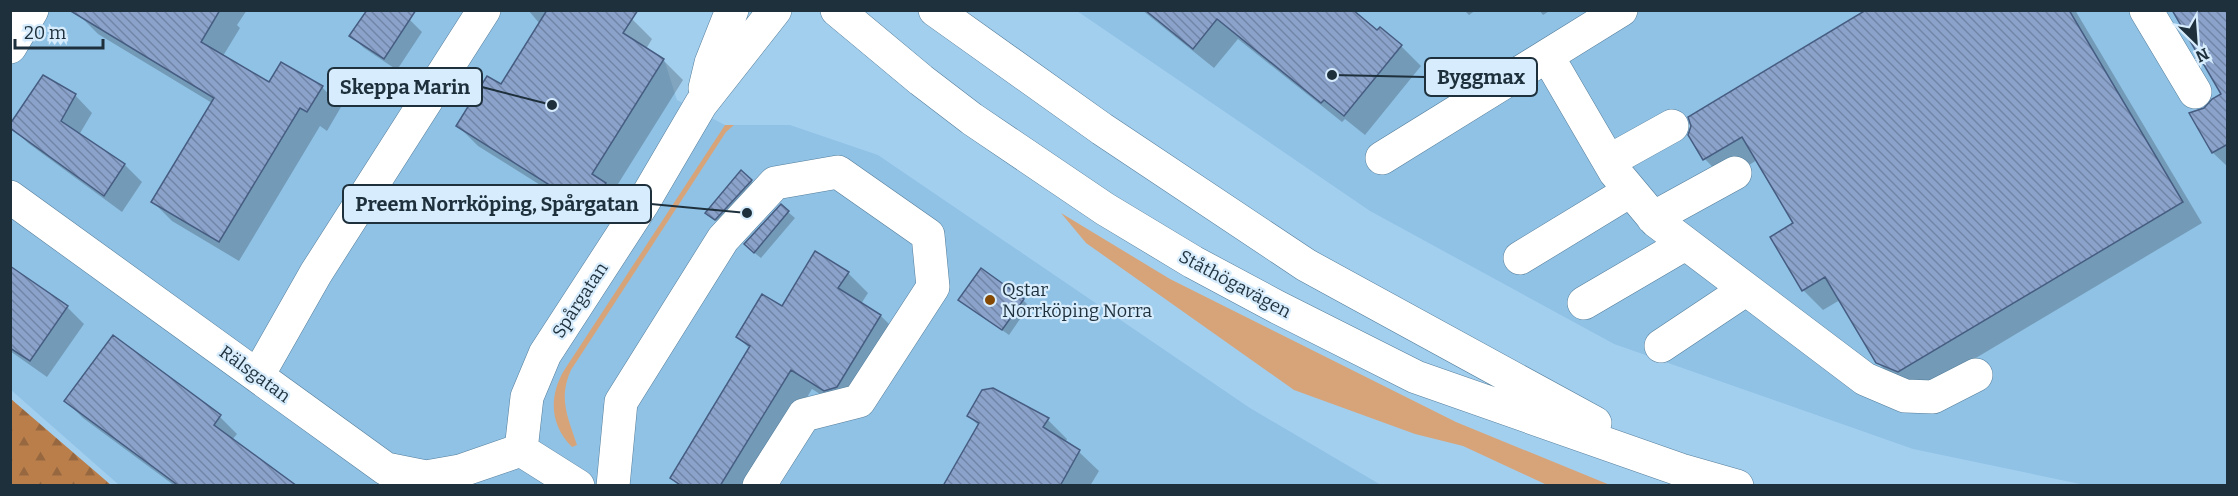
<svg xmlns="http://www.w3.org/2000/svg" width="2238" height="496" font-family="Bitter,serif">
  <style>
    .built { fill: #90c2e6 }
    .green { fill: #d7a47a }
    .forest { fill: url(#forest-firs) }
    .shadow { fill: #0003 }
    .building { fill: url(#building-back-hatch); stroke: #465d81; stroke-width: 1.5 }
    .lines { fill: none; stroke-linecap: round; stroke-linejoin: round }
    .minor-casing { stroke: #537d9a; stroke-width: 34 }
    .major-casing { stroke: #537d9a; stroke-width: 34 }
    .minor { stroke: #fff; stroke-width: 33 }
    .major { stroke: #fff; stroke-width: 33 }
    .poi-dot { fill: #854904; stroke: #d7edfd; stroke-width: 2 }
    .labels { text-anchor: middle; stroke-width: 4.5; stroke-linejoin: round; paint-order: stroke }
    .street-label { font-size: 18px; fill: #1e303c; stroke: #d7edfd }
    .poi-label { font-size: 18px; fill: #1e303c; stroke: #d7edfd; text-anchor: start }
    .leader { fill: none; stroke: #1e303c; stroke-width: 2 }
    .callout-dot { fill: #1e303c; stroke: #d7edfd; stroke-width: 2 }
    .callout { fill: #d7edfd; stroke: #1e303c; stroke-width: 2 }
    .callout-label { font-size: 20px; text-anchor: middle; font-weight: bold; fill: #1e303c }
  </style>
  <defs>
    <pattern id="forest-firs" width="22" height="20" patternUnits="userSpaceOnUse" patternTransform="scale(1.5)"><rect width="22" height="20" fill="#ba7e4b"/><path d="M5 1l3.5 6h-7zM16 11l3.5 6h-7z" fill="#976840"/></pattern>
    <pattern id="building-back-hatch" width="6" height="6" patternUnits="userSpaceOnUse" patternTransform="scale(1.5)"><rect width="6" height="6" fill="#8ba3cb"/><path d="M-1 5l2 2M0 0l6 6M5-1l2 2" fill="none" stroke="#7185a6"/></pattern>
  </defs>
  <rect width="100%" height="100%" fill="#a3cfef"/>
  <path class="built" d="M 11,11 L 621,11 L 633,18 L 623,34 L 664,59 L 677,100 L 725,125 L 790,125 L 878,155 L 1250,408 L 1381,485 L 119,485 L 11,390 Z
    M 1077,11 L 2227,11 L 2227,485 L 2085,485 L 1913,449 L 1614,344 L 1370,211 Z"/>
  <path class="green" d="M 725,125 L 734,125 L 726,132 L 571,370 C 558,399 568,417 577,445 L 572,447 C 550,425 549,398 563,372 Z
    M 1061,213 L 1170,279 L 1456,422 L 1610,485 L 1547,485 L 1463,446 L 1415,434 L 1294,390 L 1086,243 Z"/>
  <path class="forest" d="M 10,399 L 11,399 L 111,485 L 11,485 Z"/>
  <path class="shadow" d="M 82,10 L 247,10 L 237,25 L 240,28 L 223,56 L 269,84 L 322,87 L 341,107 L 327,131 L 320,126 L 239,261 L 172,221 L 153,202 L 212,103 L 98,34 L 79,15 Z
    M 396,10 L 410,20 L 422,32 L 397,70 L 364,48 L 351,36 Z
    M 528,10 L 618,10 L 632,19 L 652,39 L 646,49 L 663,60 L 683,80 L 613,192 L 625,205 L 614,222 L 603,216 L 599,222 L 478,146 L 458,126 L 501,86 L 540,24 Z
    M 1142,10 L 1350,10 L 1378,32 L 1401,46 L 1421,66 L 1365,135 L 1345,119 L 1342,122 L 1238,39 L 1214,68 Z
    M 1464,10 L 1476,10 L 1469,15 Z
    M 1539,10 L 1551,10 L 1543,15 Z
    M 1869,10 L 2075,10 L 2202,223 L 1919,392 L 1898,383 L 1877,362 L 1840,300 L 1823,310 L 1803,290 L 1795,224 L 1757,160 L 1725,180 L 1705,159 L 1690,135 Z
    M 2228,10 L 2228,167 L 2213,153 L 2191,114 L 2205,110 L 2223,94 Z
    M 43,77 L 75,95 L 92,113 L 79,135 L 125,165 L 142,182 L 122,212 L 28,143 L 11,126 Z
    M 741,172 L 758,187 L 722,225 L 714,219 Z
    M 781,206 L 795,218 L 761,258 L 752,251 Z
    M 10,268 L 67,307 L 84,324 L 47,377 L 10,351 Z
    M 848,273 L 868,293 L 861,304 L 881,316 L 901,336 L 845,410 L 812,389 L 753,486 L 679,486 L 671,478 L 750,349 L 738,337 L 782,308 Z
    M 960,300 L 1023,300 L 1029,306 L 1009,335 Z
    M 113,337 L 220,417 L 237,434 L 232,440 L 295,486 L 175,486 L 83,418 L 66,401 Z
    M 969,416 L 1048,420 L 1067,439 L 1065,443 L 1079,452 L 1099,471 L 1090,486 L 945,486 L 979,426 Z"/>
  <path class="building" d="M 69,10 L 220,10 L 201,42 L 269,82 L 281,62 L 323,86 L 307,112 L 300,108 L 219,242 L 151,202 L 214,98 Z
    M 367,10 L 416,10 L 384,59 L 349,36 Z
    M 547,10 L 638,10 L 623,33 L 664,59 L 592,174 L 606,183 L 593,203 L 583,196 L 578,203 L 456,126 L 487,76 L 501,84 Z
    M 1145,10 L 1353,10 L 1377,30 L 1380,27 L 1402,45 L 1344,116 L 1324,100 L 1321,103 L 1217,19 L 1193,49 Z
    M 1866,10 L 2069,10 L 2183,202 L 1898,372 L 1876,363 L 1825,277 L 1802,291 L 1770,237 L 1793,223 L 1742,137 L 1703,160 L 1688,135 L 1691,126 L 1688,117 Z
    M 2172,10 L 2228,10 L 2228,144 L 2212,153 L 2189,113 L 2204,108 L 2212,99 L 2221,94 Z
    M 43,75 L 76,94 L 61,121 L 125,164 L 104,196 L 10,128 L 10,124 Z
    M 741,170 L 752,180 L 715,220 L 705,213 Z
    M 781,204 L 789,211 L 754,253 L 744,244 Z
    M 815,251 L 849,272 L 838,288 L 881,315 L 837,387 L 824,391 L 791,370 L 720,486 L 682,486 L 670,478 L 750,346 L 736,337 L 762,294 L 782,306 Z
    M 10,266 L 68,306 L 30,361 L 10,348 Z
    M 981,268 L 1024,299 L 1002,330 L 958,300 Z
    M 113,335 L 221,415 L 214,425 L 297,486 L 179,486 L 64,401 Z
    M 993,388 L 1049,418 L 1043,427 L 1080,450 L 1060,486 L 943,486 L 979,423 L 967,416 L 982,390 Z"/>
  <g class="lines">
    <g class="minor-casing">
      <path id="minor" d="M 2146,10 L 2195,92
        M 10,47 L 32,10
        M 1548,57 L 1615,172 L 1656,221 L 1865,379 L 1905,396 L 1933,397 L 1976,375
        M 705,88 L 711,63 L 732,10
        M 1382,158 L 1621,10
        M 1609,161 L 1672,126
        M 10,197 L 386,469 L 426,477 L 460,471 L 521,450
        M 1653,218 L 1735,173
        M 1520,258 L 1630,191
        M 1584,303 L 1678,248 L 1684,243
        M 1661,346 L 1742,292 L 1744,288
        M 258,375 L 316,273 L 484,10
        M 578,486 L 521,450 L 527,397 L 545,354 L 643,203 L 701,104 L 775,10
        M 613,486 L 621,402 L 723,239 L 775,183 L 838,172 L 928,235 L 933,287 L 859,401 L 804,415 L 759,486"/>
    </g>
    <g class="major-casing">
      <path id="major" d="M 837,10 L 921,80 L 972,119 L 1105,209 L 1193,262 L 1277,307 L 1416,377 L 1681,470 L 1737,486
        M 935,10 L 1102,129 L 1306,265 L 1595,423"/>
    </g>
    <use href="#minor" class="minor"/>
    <use href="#major" class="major"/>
  </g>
  <circle class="poi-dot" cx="990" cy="300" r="6"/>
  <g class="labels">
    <g class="street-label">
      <text transform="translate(1235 284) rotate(28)" y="6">Ståthögavägen</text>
      <text transform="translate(580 300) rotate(-57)" y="6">Spårgatan</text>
      <text transform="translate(255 374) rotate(36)" y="6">Rälsgatan</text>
    </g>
    <g class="poi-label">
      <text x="1002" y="296">Qstar<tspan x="1002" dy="21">Norrköping Norra</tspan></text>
    </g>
  </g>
  <path class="leader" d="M1332 75L1425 77M552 105L482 87M747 213L651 204"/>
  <g class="callout-dot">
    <circle cx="1332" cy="75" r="6"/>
    <circle cx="552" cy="105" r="6"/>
    <circle cx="747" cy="213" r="6"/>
  </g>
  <g class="callout">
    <rect x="1425" y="58" width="112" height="38" rx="6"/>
    <rect x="328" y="68" width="154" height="38" rx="6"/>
    <rect x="343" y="185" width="308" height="38" rx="6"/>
  </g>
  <g class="callout-label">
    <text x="1481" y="84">Byggmax</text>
    <text x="405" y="94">Skeppa Marin</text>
    <text x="497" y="211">Preem Norrköping, Spårgatan</text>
  </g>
  <rect width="2238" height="496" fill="none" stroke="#1e303c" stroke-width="24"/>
  <g transform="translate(2196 42) rotate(155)" stroke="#d7edfd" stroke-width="4.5" paint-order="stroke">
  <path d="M0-4.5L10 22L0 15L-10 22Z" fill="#1e303c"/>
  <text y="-9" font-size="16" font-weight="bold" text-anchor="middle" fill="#1e303c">N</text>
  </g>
  <path d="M15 39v9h88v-9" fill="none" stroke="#1e303c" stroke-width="3"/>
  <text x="24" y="39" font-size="18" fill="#1e303c" stroke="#d7edfd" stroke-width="4.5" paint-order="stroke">20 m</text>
</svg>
